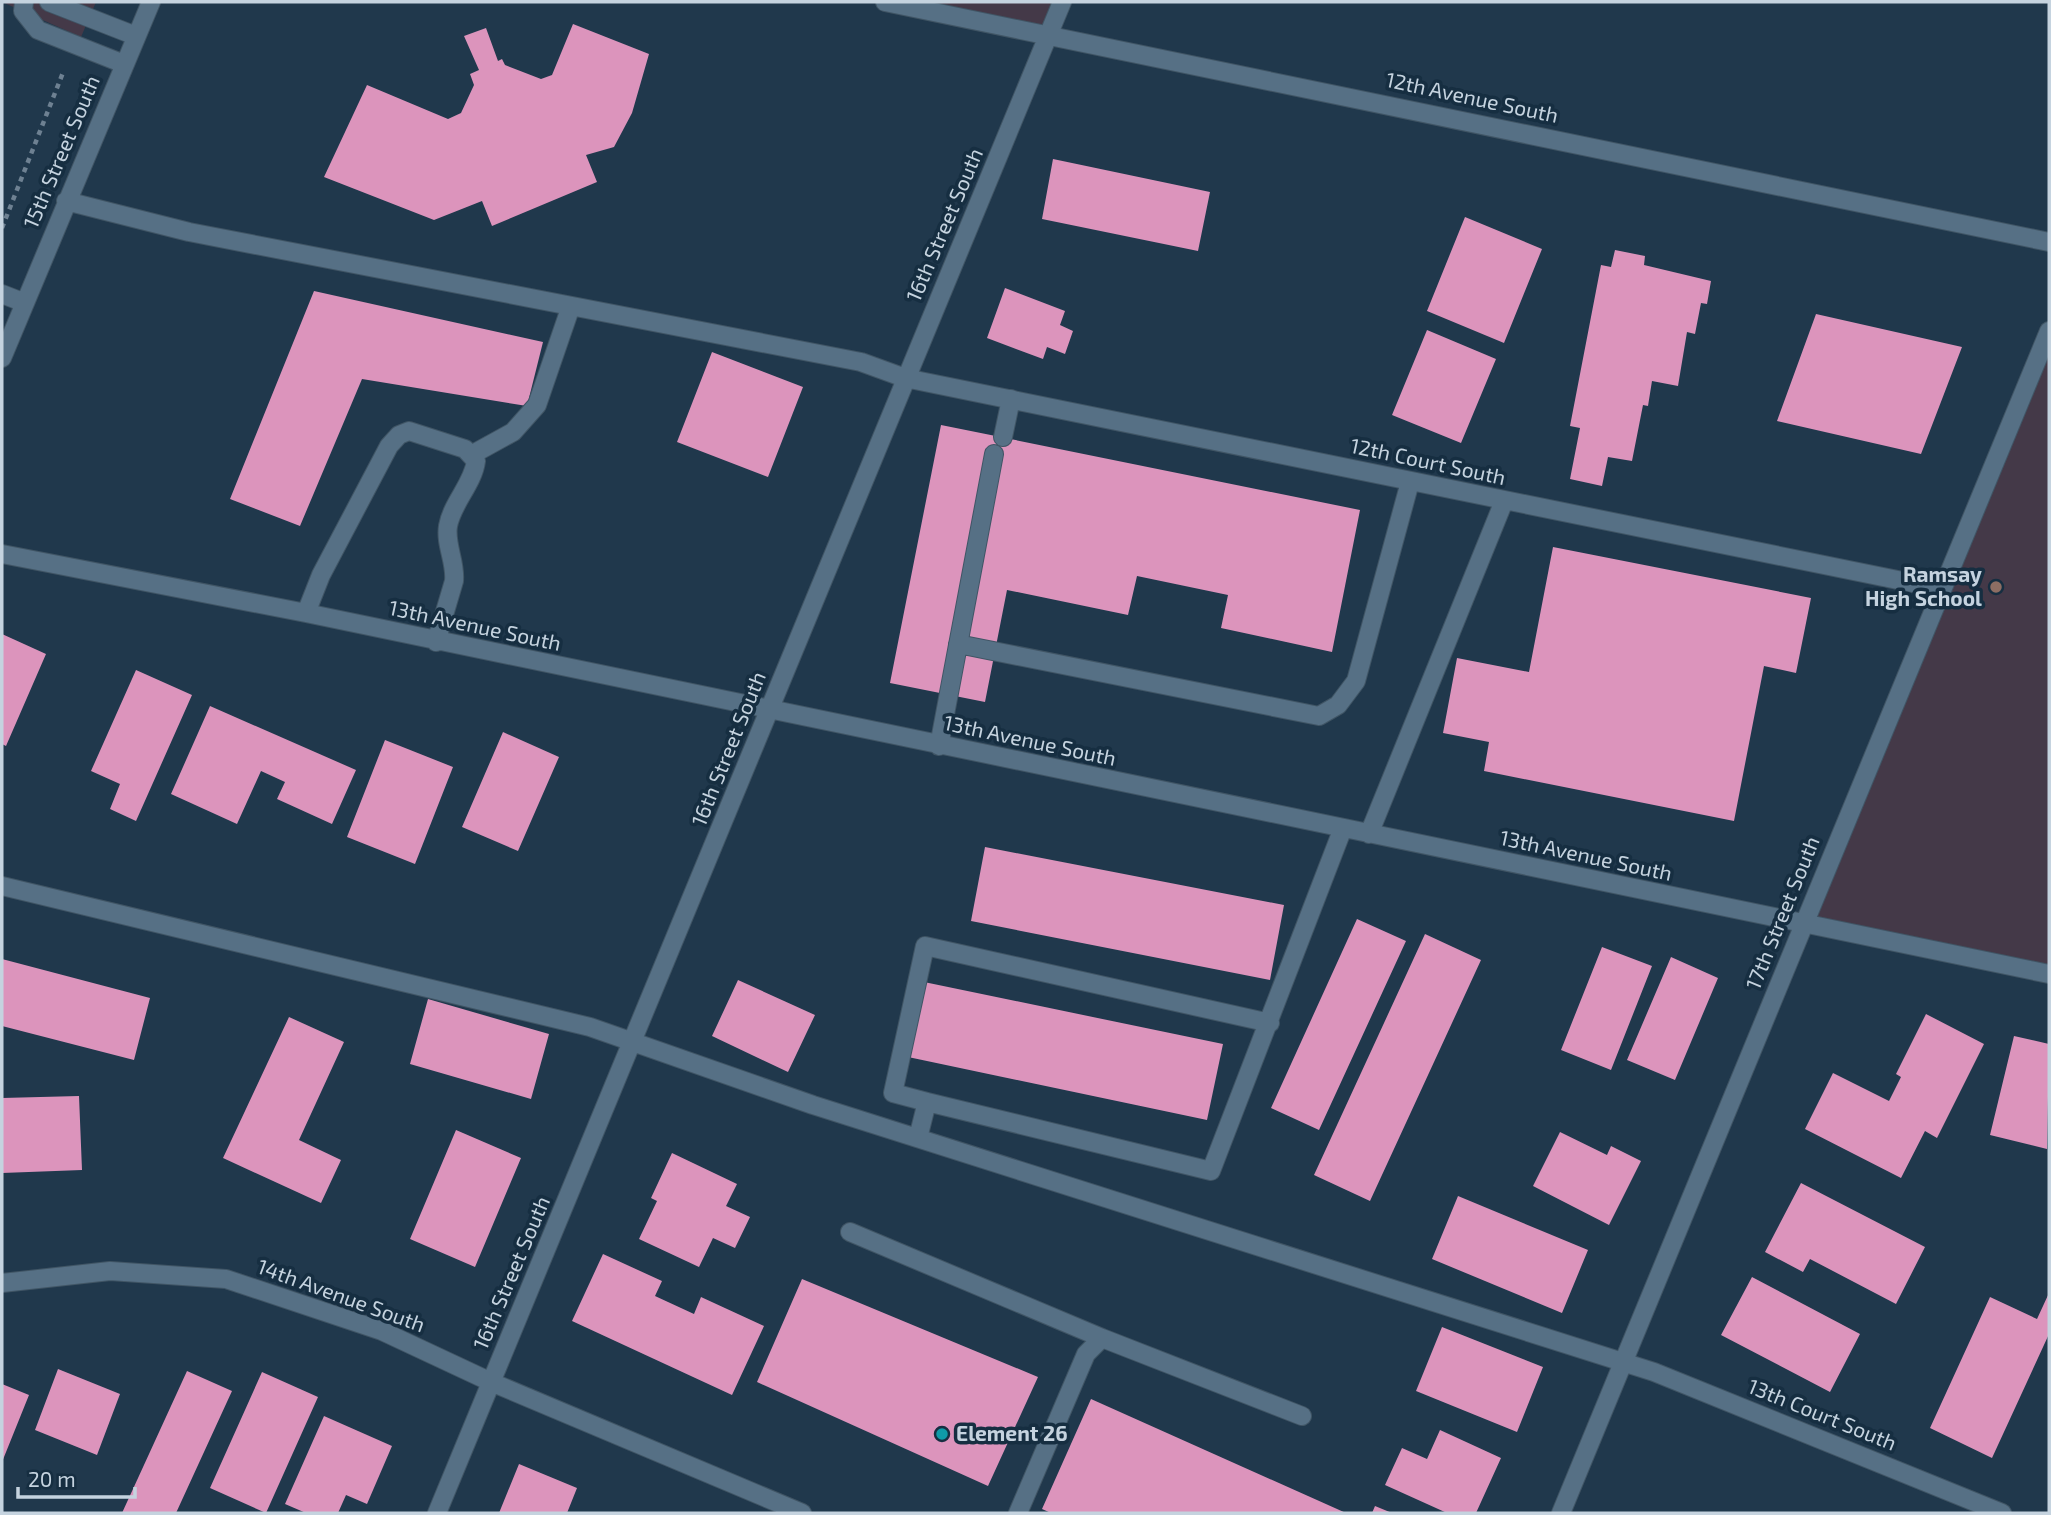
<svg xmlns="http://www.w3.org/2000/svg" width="2051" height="1515" font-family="'Exo 2',sans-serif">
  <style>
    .education { fill: #443948 }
    .building { fill: #dc94bc }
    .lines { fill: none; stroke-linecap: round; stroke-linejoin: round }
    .minor-casing { stroke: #405565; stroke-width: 20 }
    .path { stroke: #6e8192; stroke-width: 4.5; stroke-dasharray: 5 5; stroke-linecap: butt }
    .minor { stroke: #567085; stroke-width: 18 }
    .education-dot { fill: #8d6e63; stroke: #162e41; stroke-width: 2.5 }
    .culture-dot { fill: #0f9aa8; stroke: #162e41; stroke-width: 2.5 }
    .labels { text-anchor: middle; stroke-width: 7; stroke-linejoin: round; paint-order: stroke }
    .street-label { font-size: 21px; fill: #c5d3df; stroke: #162e41 }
    .poi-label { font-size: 21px; font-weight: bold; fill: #c5d3df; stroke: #162e41; text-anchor: end }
  </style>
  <rect width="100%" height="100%" fill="#20384c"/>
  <path class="education" d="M 2,2 L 96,2 L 81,37 Z
    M 885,2 L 1063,2 L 1050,33 Z
    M 2049,331 L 2049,975 L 1803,925 Z"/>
  <path class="building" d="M 573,24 L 649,54 L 632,113 L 614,147 L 586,155 L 597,182 L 492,226 L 482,201 L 434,220 L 324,177 L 367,85 L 448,119 L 461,113 L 474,85 L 470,74 L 479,70 L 464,36 L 486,28 L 498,61 L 502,59 L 505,65 L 541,79 L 552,75 Z
    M 1053,159 L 1210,192 L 1198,251 L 1042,219 Z
    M 1465,217 L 1542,249 L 1504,343 L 1427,311 Z
    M 1615,250 L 1645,256 L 1644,265 L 1711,281 L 1707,304 L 1701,303 L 1695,334 L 1687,332 L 1678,386 L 1652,381 L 1648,406 L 1643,405 L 1632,461 L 1608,457 L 1602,486 L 1570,479 L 1580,428 L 1570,426 L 1601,265 L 1611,267 Z
    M 1005,288 L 1065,311 L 1060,325 L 1073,331 L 1065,354 L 1047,347 L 1043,359 L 987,338 Z
    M 314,291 L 543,342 L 527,406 L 362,379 L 300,526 L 230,499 Z
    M 1816,314 L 1962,347 L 1921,454 L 1777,421 Z
    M 1427,330 L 1496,359 L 1461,443 L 1392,415 Z
    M 712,352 L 803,387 L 768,477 L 677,442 Z
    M 941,425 L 1360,510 L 1332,652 L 1221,628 L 1228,595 L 1137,576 L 1128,615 L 1007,590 L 985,702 L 890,683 Z
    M 1553,547 L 1811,598 L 1796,673 L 1764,666 L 1734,821 L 1484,771 L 1489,742 L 1443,733 L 1457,658 L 1529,672 Z
    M 2,634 L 46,654 L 6,746 L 2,744 Z
    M 136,670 L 192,695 L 136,821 L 110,809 L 120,784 L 91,771 Z
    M 210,706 L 356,770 L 332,824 L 277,799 L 285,782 L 261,771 L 237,824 L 171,794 Z
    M 503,732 L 559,757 L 518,851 L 462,827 Z
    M 385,740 L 453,767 L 415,864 L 347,837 Z
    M 985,847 L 1284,905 L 1270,980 L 971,921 Z
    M 1357,919 L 1406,941 L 1319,1130 L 1271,1108 Z
    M 1425,934 L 1481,960 L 1370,1201 L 1314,1175 Z
    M 1602,947 L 1652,966 L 1611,1070 L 1561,1050 Z
    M 1671,957 L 1718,978 L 1675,1080 L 1627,1060 Z
    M 2,959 L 150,998 L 134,1060 L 2,1026 Z
    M 738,980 L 815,1015 L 788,1072 L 712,1036 Z
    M 924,982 L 1223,1044 L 1207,1120 L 908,1057 Z
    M 428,999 L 549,1034 L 531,1099 L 410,1064 Z
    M 1926,1014 L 1984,1044 L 1937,1138 L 1925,1131 L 1901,1178 L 1805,1129 L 1833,1073 L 1889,1101 L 1901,1077 L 1896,1074 Z
    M 289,1017 L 344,1042 L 299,1140 L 341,1160 L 321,1203 L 223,1158 Z
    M 2014,1036 L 2049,1044 L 2047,1149 L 1990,1135 Z
    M 79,1096 L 82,1170 L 2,1173 L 2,1098 Z
    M 456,1130 L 521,1158 L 475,1267 L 410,1239 Z
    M 1560,1132 L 1607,1155 L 1611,1146 L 1641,1161 L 1609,1225 L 1533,1186 Z
    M 672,1153 L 737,1184 L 726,1206 L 750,1217 L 735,1248 L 713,1238 L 699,1267 L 639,1239 L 657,1201 L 651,1198 Z
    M 1801,1183 L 1925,1247 L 1896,1304 L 1810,1259 L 1803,1272 L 1765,1252 Z
    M 1458,1196 L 1588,1250 L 1562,1313 L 1432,1259 Z
    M 603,1254 L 662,1281 L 655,1296 L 694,1314 L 701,1297 L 764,1326 L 732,1395 L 572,1321 Z
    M 1752,1277 L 1860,1334 L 1830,1392 L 1721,1335 Z
    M 802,1279 L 1038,1377 L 988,1486 L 757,1382 Z
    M 2049,1293 L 2049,1334 L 1992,1458 L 1930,1428 L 1990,1297 L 2037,1319 Z
    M 1442,1327 L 1543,1367 L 1517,1432 L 1416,1391 Z
    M 58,1369 L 120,1394 L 97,1455 L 35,1430 Z
    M 187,1371 L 232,1391 L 176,1513 L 122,1513 Z
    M 262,1372 L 318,1397 L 266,1513 L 210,1488 Z
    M 2,1384 L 29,1395 L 2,1462 Z
    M 1091,1399 L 1346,1513 L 1051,1513 L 1042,1509 Z
    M 324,1416 L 392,1446 L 367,1504 L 346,1495 L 338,1513 L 306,1513 L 285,1504 Z
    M 1440,1430 L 1501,1458 L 1476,1513 L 1447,1513 L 1385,1485 L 1402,1448 L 1427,1459 Z
    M 519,1464 L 577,1488 L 567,1513 L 499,1513 Z
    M 1375,1506 L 1392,1513 L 1372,1513 Z"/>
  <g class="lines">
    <g class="minor-casing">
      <path id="minor" d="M 24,2 L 23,11 L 38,30 L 124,64
        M 49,2 L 136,36
        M 885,2 L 2049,242
        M 66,201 L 189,232 L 861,362 L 905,378 L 1942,589
        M 2,294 L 25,303
        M 2,358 L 151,2
        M 1003,437 L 1011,399
        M 473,454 L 513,432 L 537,405 L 571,306
        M 2,554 L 306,613 L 2049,974
        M 306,613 L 321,575 L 389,446 L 399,435 L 409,431 L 465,449 L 476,461 C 473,484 452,503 448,526 C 445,545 456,562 454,581 L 436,642
        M 958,644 L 1319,716 L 1338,705 L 1356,681 L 1410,482
        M 939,746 L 994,454
        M 1369,834 L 1504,501
        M 2,886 L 590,1027 L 813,1105 L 1654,1372 L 2002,1513
        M 927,1102 L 893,1093 L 925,946 L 1270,1023
        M 918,1138 L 927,1102 L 1211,1171 L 1343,828
        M 850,1232 L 1102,1338
        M 2,1283 L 110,1271 L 226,1279 L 382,1331 L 491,1382 L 802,1513
        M 437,1513 L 1062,2
        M 1018,1513 L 1086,1354 L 1102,1338 L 1302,1416
        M 1561,1513 L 2049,331"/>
    </g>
    <path class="path" d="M 2,228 L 64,70"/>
    <use href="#minor" class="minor"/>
  </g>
  <circle class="education-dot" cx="1996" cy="587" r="7"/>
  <circle class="culture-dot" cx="942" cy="1434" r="7"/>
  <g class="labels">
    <g class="street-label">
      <text transform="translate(1472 98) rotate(12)" y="7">12th Avenue South</text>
      <text transform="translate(62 152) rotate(-67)" y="7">15th Street South</text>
      <text transform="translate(945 225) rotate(-67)" y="7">16th Street South</text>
      <text transform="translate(1428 462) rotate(12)" y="7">12th Court South</text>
      <text transform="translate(475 626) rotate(12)" y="7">13th Avenue South</text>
      <text transform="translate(1030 741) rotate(12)" y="7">13th Avenue South</text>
      <text transform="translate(729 749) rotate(-68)" y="7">16th Street South</text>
      <text transform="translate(1586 856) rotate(12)" y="7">13th Avenue South</text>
      <text transform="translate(1783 913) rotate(-68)" y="7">17th Street South</text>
      <text transform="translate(512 1273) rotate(-67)" y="7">16th Street South</text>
      <text transform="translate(341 1296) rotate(20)" y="7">14th Avenue South</text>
      <text transform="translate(1822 1415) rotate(22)" y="7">13th Court South</text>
    </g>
    <g class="poi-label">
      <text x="1982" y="582">Ramsay<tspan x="1982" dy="24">High School</tspan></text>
      <text x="956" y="1441" text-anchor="start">Element 26</text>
    </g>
  </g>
  <rect width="2051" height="1515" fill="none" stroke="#c5d3df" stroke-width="7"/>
  <path d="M18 1487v10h117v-10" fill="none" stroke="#c5d3df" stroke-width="3.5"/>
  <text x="28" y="1487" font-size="21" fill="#c5d3df" stroke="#162e41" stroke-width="5" paint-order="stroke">20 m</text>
</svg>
